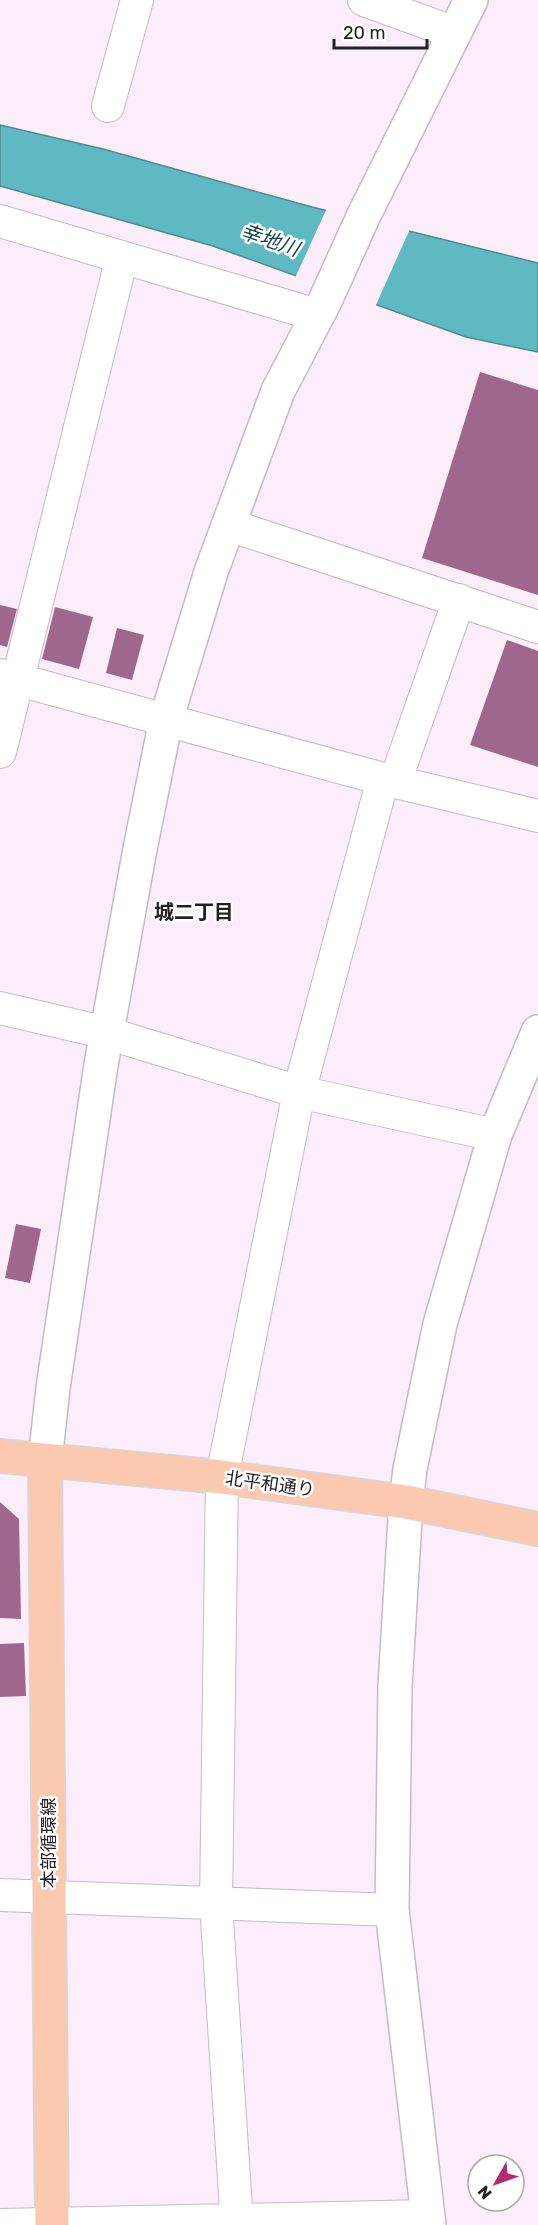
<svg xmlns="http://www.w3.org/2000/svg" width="538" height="2225" font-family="Rubik,'Noto Sans JP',sans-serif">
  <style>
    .water { fill: #5eb9c2; stroke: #4d8b93; stroke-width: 1.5 }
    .pier { fill: #fcedfb }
    .building { fill: #9f678c }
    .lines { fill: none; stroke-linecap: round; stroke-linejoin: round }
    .street-casing { stroke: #c8b9c8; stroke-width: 34 }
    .secondary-casing { stroke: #c8b9c8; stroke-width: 36 }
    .primary-casing { stroke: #d8d7d8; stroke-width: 36 }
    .street { stroke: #fff; stroke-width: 32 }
    .secondary { stroke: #fff; stroke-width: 33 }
    .primary { stroke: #fac9af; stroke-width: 33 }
    .labels { text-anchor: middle; stroke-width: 5; stroke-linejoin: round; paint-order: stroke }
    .street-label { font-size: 18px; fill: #252025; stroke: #fff }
    .water-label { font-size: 20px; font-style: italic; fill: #164145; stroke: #fff }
    .neighbourhood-label { font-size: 20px; font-weight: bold; fill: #252025; stroke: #fff }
  </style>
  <rect width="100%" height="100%" fill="#fcedfb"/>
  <path class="water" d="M 0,125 L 103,149 L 312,207 L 538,263 L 538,352 L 466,337 L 213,246 L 0,186 Z"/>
  <path class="pier" d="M 327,208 L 410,229 L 375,307 L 295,278 Z"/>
  <path class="building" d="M 480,372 L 538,390 L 538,595 L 422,558 Z
    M 0,605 L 17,609 L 7,647 L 0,645 Z
    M 55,607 L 93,617 L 79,669 L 42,659 Z
    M 117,628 L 144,635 L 132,680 L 106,673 Z
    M 507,640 L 538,651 L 538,767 L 470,745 Z
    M 16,1224 L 41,1229 L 30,1283 L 5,1278 Z
    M 0,1502 L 19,1519 L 21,1619 L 0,1618 Z
    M 24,1643 L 26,1696 L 0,1697 L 0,1644 Z"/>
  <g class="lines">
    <g class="street-casing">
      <path id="street" d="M 364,0 L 455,33
        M 108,106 L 137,0
        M 0,221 L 317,315
        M 229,525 L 538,627
        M 0,675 L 383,779 L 538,816
        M 0,752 L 122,257
        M 395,782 L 459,600
        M 0,1008 L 107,1033 L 299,1092 L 495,1135
        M 0,1895 L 392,1910
        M 0,2225 L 428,2216
        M 237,2225 L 216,1903 L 222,1477 L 299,1092 L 383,779"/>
    </g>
    <g class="secondary-casing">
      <path id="secondary" d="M 45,1461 L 53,1388 L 101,1065 L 140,849 L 166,720 L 211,572 L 278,391 L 325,301 L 363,217 L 471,0
        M 429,2225 L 392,1910 L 395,1687 L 406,1502 L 410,1469 L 440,1324 L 495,1135 L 538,1032"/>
    </g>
    <g class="primary-casing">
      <path id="primary" d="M 0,1456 L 222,1477 L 406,1502 L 538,1529
        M 45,1461 L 52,2225"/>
    </g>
    <use href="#street" class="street"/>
    <use href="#secondary" class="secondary"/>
    <use href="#primary" class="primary"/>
  </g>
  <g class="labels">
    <g class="street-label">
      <text transform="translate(270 1484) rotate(8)" y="6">北平和通り</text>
      <text transform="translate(49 1843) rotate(-90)" y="6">本部循環線</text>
    </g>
    <g class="water-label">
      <text transform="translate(270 240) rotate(19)" y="7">幸地川</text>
    </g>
    <g class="neighbourhood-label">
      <text x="194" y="919">城二丁目</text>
    </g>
  </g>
  <g transform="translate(496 2183) rotate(230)"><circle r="28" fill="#ffffff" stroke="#a8a6a8" stroke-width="1.5"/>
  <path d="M0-4.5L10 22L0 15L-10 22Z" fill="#b12c72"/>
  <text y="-9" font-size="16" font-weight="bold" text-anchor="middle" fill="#252025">N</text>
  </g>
  <path d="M334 39v9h93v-9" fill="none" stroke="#252025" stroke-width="3"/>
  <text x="343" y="39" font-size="18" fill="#252025" stroke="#ffffff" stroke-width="4.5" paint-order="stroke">20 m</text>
</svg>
